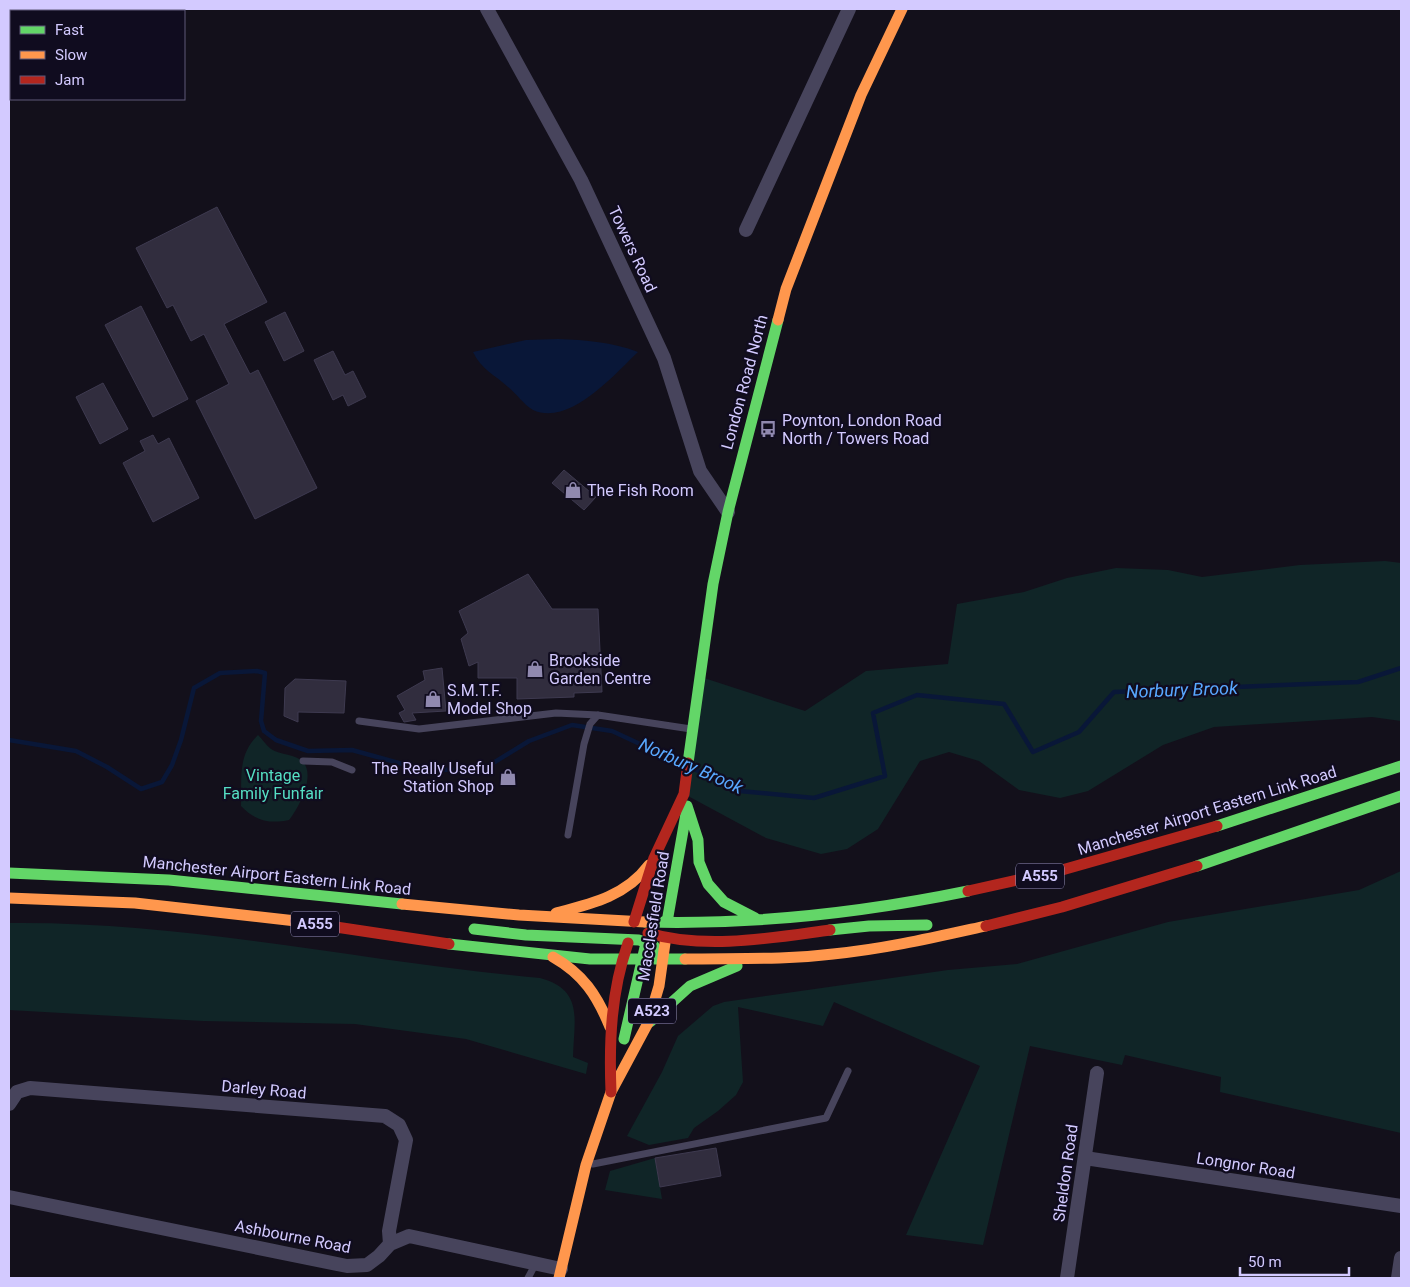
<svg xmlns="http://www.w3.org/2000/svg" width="1410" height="1287" font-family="Roboto,sans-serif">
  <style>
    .green { fill: #102527 }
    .water { fill: #091738 }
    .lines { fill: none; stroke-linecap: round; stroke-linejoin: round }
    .stream { stroke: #091738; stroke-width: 4.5 }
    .building { fill: #312d3e; stroke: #3e3a50 }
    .lane { stroke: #47445c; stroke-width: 7 }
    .street { stroke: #47445c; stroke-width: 14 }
    .fast { stroke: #63d668; stroke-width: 11 }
    .slow { stroke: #ff974d; stroke-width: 11 }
    .jam { stroke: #b3261e; stroke-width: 11 }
    .labels { text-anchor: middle; stroke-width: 4.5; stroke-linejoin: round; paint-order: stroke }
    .shield { fill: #100c1f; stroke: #9891bc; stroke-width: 1 }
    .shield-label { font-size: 15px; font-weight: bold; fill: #d3caff }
    .street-label { font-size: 16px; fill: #d3caff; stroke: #100c1f }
    .poi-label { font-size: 16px; fill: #d3caff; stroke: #100c1f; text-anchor: start }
    .park-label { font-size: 16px; fill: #55dfc4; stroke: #100c1f }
    .water-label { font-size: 18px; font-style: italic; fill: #58a8ff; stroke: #100c1f }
  </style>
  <rect width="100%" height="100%" fill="#13101b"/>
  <path class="green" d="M 1385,561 L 1401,563 L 1401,721 L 1372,717 L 1214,727 L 1163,745 L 1088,791 L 1060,798 L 1019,790 L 979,761 L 949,752 L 920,761 L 878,829 L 847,849 L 821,854 L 766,838 L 688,796 L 701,677 L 805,711 L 866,671 L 948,664 L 957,604 L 1024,592 L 1067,578 L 1116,568 L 1168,570 L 1202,577 L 1300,565 Z
    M 258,735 C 262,739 266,745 271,749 C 280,755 296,754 303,762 C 316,776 298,809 289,820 C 270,824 255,821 241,806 C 242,778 237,756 258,735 Z
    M 1401,871 L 1401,1133 L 1220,1092 L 1221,1077 L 1125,1055 L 1122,1065 L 1030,1046 L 983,1245 L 906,1235 L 980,1066 L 834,1002 L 823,1026 L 738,1007 L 743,1082 L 736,1095 L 718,1111 L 694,1128 L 688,1138 L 649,1145 L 627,1136 L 662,1072 L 678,1036 L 713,1006 L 724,1002 L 948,970 L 1017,964 L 1168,922 L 1359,890 Z
    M 9,923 C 187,921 363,962 540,978 C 584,990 574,1019 573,1057 L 588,1063 L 586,1074 L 466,1039 L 355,1024 L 203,1021 L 9,1010 Z
    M 655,1158 L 662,1199 L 605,1190 L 610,1171 Z"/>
  <path class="water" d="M 558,339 C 586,340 612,342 638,352 C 615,374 569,427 533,410 C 524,405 516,393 508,387 C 495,375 481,369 473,352 L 526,340 Z"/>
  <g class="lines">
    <path class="stream" d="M 9,740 L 76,751 L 107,767 L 141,789 L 162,782 L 172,765 L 181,740 L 194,688 L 220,673 L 257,671 L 265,673 L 261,721 L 264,731 L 276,740 L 308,751 L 352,750 L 417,768 L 442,770 L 485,768 L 529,741 L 572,725 L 612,731 L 683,764
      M 692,768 L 740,791 L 814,798 L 885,776 L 873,713 L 917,695 L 1004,704 L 1033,752 L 1079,732 L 1114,692 L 1358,682 L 1401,668"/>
  </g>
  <path class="building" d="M 217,207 L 267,302 L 224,324 L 250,374 L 258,370 L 317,488 L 255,519 L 196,401 L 229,384 L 204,334 L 191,341 L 173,305 L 167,308 L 136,248 Z
    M 141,306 L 188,399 L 153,417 L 105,325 Z
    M 285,312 L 304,351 L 284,361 L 265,322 Z
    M 333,351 L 345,375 L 353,371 L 366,397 L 348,406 L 343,395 L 333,400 L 314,360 Z
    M 103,383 L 128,429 L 100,444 L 76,397 Z
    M 153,435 L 158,444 L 169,438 L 199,498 L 153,522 L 123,463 L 145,451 L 140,441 Z
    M 564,470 L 596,497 L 584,510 L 552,483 Z
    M 528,574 L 552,609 L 598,609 L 602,692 L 574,693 L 574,697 L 517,699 L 517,678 L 478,678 L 478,662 L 469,666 L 461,639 L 468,633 L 459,611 Z
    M 442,668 L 446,711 L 412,713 L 416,720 L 404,722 L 399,713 L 405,710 L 397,696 L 425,680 L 423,671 Z
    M 295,679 L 346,681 L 344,713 L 298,712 L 298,722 L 284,716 L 285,688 Z
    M 716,1148 L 721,1176 L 660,1187 L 655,1158 Z"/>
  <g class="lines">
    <path class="lane" d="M 359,721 L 419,729 L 556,713 L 598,715 L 691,729
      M 303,761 L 332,762 L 352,770
      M 568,835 L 584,744 L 590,724 L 598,715
      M 593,1164 L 826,1118 L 848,1071
      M 528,1278 L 536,1263"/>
    <path class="street" d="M 487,9 L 581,180 L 664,358 L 700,471 L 728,512
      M 746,230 L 849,9
      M 9,1104 L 17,1092 L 30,1088 L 385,1116 L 399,1125 L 406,1140 L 389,1231 L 390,1244
      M 1085,1158 L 1401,1206
      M 9,1197 L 347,1266 L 367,1265 L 379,1256 L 390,1244 L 409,1236 L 561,1269
      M 1067,1278 L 1097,1073
      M 1398,1278 L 1401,1258"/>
    <path class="fast" d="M 688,763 L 713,584 L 728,512 L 778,320
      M 687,806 L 698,840 L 699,862 L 708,884 L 724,902 L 755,918
      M 1217,826 L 1401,766
      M 1197,866 L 1401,796
      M 9,873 L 169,880 L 402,904
      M 645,922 C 754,925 861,913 968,891
      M 667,922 L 687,808
      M 474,929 L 526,935 L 639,940 L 654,946 L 663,959
      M 830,930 L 869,926 L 927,925
      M 449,944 L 590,959 L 685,959
      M 650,1022 L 690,986 L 737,966
      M 624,1039 L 646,943"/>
    <path class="slow" d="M 778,320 L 786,289 L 861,95 L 902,9
      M 9,898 L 135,903 L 296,921
      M 402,904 L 519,915 L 645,922
      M 556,913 C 591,904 626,896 649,865
      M 553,957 C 583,974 597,995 610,1027
      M 685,959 C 735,958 784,960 833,954 C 885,949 936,937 986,926
      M 559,1278 L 586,1165 L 611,1092 L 648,1023 L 659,986 L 665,943"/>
    <path class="jam" d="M 968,891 L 1062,870 L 1217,826
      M 296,921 L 449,944
      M 634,922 L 654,858 L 684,794 L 688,763
      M 986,926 L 1062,907 L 1197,866
      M 648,933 C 706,950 771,938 830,930
      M 611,1092 C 609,1041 611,992 628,943"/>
  </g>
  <defs>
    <g id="bus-bare" transform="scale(1.35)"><path d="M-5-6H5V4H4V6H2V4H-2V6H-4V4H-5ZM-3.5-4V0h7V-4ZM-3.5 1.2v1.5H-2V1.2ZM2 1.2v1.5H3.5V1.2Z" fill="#9089af" stroke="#100c1f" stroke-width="2.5" paint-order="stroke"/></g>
    <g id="shop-bare" transform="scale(1.35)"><path d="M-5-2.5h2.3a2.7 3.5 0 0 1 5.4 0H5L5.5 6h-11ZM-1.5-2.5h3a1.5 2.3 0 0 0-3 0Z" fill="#9089af" stroke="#100c1f" stroke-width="2.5" paint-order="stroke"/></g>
  </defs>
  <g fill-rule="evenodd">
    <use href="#bus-bare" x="768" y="429"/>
    <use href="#shop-bare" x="573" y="490"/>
    <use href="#shop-bare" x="535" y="669"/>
    <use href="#shop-bare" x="433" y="699"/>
    <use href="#shop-bare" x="508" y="777"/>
  </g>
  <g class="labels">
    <g class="shield">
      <rect x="1016" y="863.5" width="48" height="25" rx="4"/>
      <rect x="291" y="911.5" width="48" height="25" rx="4"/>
      <rect x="628" y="998.5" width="48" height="25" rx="4"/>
    </g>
    <g class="shield-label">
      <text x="1040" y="881">A555</text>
      <text x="315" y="929">A555</text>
      <text x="652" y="1016">A523</text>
    </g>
    <g class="street-label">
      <text transform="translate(633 249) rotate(65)" y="6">Towers Road</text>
      <text transform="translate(744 382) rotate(-75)" y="6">London Road North</text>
      <text transform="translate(1207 810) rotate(-17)" y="6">Manchester Airport Eastern Link Road</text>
      <text transform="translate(277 875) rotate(6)" y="6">Manchester Airport Eastern Link Road</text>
      <text transform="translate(653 916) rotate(-81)" y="6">Macclesfield Road</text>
      <text transform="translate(264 1089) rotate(5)" y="6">Darley Road</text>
      <text transform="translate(1246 1165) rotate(9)" y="6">Longnor Road</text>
      <text transform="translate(1065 1173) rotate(-82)" y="6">Sheldon Road</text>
      <text transform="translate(293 1236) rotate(11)" y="6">Ashbourne Road</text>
    </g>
    <g class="poi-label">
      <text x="782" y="426">Poynton, London Road<tspan x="782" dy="18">North / Towers Road</tspan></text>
      <text x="587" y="496">The Fish Room</text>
      <text x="549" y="666">Brookside<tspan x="549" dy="18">Garden Centre</tspan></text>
      <text x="447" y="696">S.M.T.F.<tspan x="447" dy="18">Model Shop</tspan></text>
      <text x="494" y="774" text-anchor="end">The Really Useful<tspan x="494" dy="18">Station Shop</tspan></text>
    </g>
    <g class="park-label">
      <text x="273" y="781">Vintage<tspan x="273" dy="18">Family Funfair</tspan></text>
    </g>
    <g class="water-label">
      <text transform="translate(1182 690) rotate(-2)" y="6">Norbury Brook</text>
      <text transform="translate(691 766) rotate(24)" y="6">Norbury Brook</text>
    </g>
  </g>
  <rect width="1410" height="1287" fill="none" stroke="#d3caff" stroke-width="20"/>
  <rect x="10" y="10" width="175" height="90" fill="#100c1f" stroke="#5e5879"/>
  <rect x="20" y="26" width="25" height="8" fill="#63d668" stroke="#5e5879"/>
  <text x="55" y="35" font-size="15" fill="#d3caff">Fast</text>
  <rect x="20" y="51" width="25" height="8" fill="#ff974d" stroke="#5e5879"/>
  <text x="55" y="60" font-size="15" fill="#d3caff">Slow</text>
  <rect x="20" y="76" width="25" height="8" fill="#b3261e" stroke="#5e5879"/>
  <text x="55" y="85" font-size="15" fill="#d3caff">Jam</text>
  <path d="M1240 1267v8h109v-8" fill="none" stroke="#d3caff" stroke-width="2.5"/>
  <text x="1248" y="1267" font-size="15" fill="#d3caff" stroke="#100c1f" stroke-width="4" paint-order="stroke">50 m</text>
</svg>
